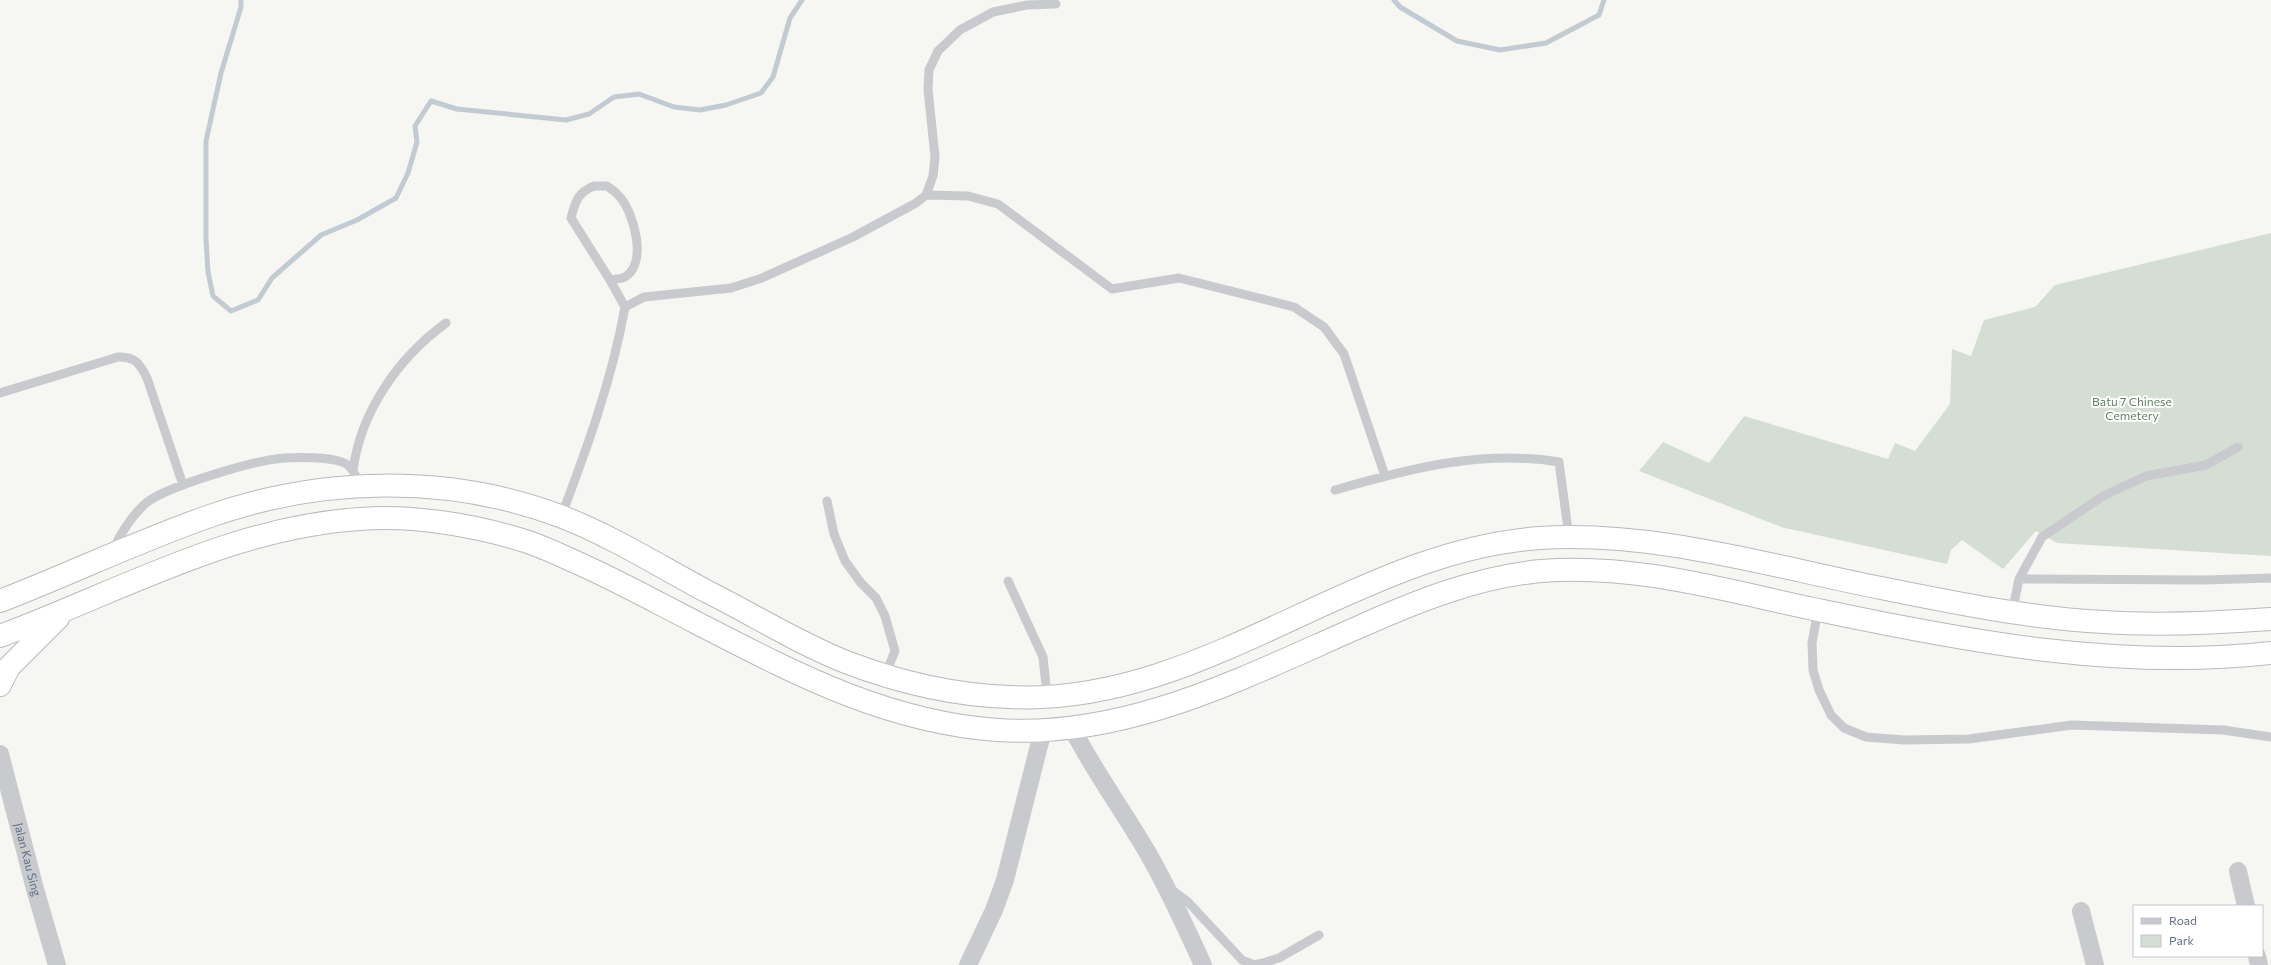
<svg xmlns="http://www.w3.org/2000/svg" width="2271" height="965" font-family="Commissioner,sans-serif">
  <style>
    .green { fill: #d5ded3 }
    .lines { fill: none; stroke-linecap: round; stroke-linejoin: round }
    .stream { stroke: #c3cbd2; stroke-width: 5 }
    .trunk-casing { stroke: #b7babe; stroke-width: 24 }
    .service { stroke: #c8cace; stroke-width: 9 }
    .minor { stroke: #c8cace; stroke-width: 18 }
    .trunk { stroke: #fff; stroke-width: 22 }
    .labels { text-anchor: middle; stroke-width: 4; stroke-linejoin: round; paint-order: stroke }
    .park-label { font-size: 12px; fill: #637c62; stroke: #fff }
    .street-label { font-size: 12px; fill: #637086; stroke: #fff }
  </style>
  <rect width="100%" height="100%" fill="#f6f6f2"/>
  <path class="green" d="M 2271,233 L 2271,556 L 2057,543 L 2036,531 L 2003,569 L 1962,540 L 1951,550 L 1947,564 L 1781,527 L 1639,471 L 1663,442 L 1709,463 L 1744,416 L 1888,459 L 1895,443 L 1915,451 L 1950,404 L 1952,349 L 1971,356 L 1984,320 L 2035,307 L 2055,285 Z"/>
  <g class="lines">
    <path class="stream" d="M 241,0 L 241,7 L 221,73 L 206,141 L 206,239 L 208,272 L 213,296 L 231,311 L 258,300 L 272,278 L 321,235 L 357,220 L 396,198 L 408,173 L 417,142 L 415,126 L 431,101 L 457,109 L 566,120 L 589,114 L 614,97 L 639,94 L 674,107 L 700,110 L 726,105 L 761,93 L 773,77 L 790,18 L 802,0
      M 1394,0 L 1400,7 L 1457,41 L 1500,50 L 1546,43 L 1599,15 L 1604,0"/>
    <g class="trunk-casing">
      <path id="trunk" d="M 0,601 C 70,574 138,541 210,516 C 321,477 448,474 560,516 C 612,536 659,566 708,592 C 754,615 798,643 846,662 C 898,682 953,695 1009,697 C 1202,707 1353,551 1540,538 C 1655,531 1770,566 1881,588 C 1955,603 2029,618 2104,622 C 2160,626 2216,623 2271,619
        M 0,636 C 118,592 232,527 360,519 C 414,515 474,525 525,541 C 544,547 562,556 580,564 C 620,582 658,603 697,623 C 794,673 886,722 997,730 C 1127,739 1244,677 1359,627 C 1417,601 1477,577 1541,571 C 1636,563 1730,592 1823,611 C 1970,642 2120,670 2271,653
        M 0,685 L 9,667 L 58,618"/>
    </g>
    <path class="service" d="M 594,186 L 607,186 C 611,189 616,192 619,196 C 634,212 648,263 625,277 C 621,279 614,279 610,280 L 571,218 C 575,202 578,192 594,186 Z
      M 926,195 L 968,196 L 998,204 L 1112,289 L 1179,278 L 1294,307 L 1324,327 L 1344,354 L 1385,476
      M 610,280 L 625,307
      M 0,393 L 118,357 C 135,356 140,364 147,378 L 183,485
      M 353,471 C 360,412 399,357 446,323
      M 1335,490 C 1408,469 1482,449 1559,462 L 1569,537
      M 827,501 L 834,534 L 845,561 L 861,583 L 876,598 L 885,616 L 895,651 L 885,675
      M 561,517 C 587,448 612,380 625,307 L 644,297 L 731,288 L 762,278 L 853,237 L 916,203 L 926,195 L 933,176 L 935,157 L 928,89 L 929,70 L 938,51 L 960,30 L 993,12 L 1027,5 L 1056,4
      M 113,550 C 121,533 131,516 146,503 C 167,486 256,460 284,458 C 299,457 328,457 342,462 C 352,465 356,477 360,485
      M 2019,579 L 2042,537 L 2103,496 L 2146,476 L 2206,465 L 2238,447
      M 1008,581 L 1043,657 L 1047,695
      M 1818,610 L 1812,643 L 1813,670 L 1819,690 L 1831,715 L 1844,728 L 1866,737 L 1904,740 L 1969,739 L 2072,725 L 2223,730 L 2271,737
      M 2012,613 L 2019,579 L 2205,580 L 2271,578
      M 1173,891 L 1188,902 L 1242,960 L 1254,965 L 1263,963 L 1279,958 L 1319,935"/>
    <g class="minor">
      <path d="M 1072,728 C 1094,771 1122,809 1146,850 C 1168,887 1185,926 1203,965"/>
      <path id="s1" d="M 0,754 L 35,889 L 57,965"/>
      <path d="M 2238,871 L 2246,906"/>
      <path d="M 2081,911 L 2095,965"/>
      <path d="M 2257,956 L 2259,965"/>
      <path d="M 968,965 L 994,910 L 1005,880 L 1043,730"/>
    </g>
    <use href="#trunk" class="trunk"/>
  </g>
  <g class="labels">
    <g class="park-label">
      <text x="2132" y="406">Batu 7 Chinese<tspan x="2132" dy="14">Cemetery</tspan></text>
    </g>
    <g class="street-label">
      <text dy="4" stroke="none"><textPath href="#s1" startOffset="109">Jalan Kau Sing</textPath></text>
    </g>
  </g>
  <rect x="2133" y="905" width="130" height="52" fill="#ffffff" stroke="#c1c6cf"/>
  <rect x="2141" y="918" width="20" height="6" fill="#c8cace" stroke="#c1c6cf"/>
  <text x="2169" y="925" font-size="12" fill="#637086">Road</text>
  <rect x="2141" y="935" width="20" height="12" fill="#d5ded3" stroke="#c1c6cf"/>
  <text x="2169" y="945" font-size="12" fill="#637086">Park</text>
</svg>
